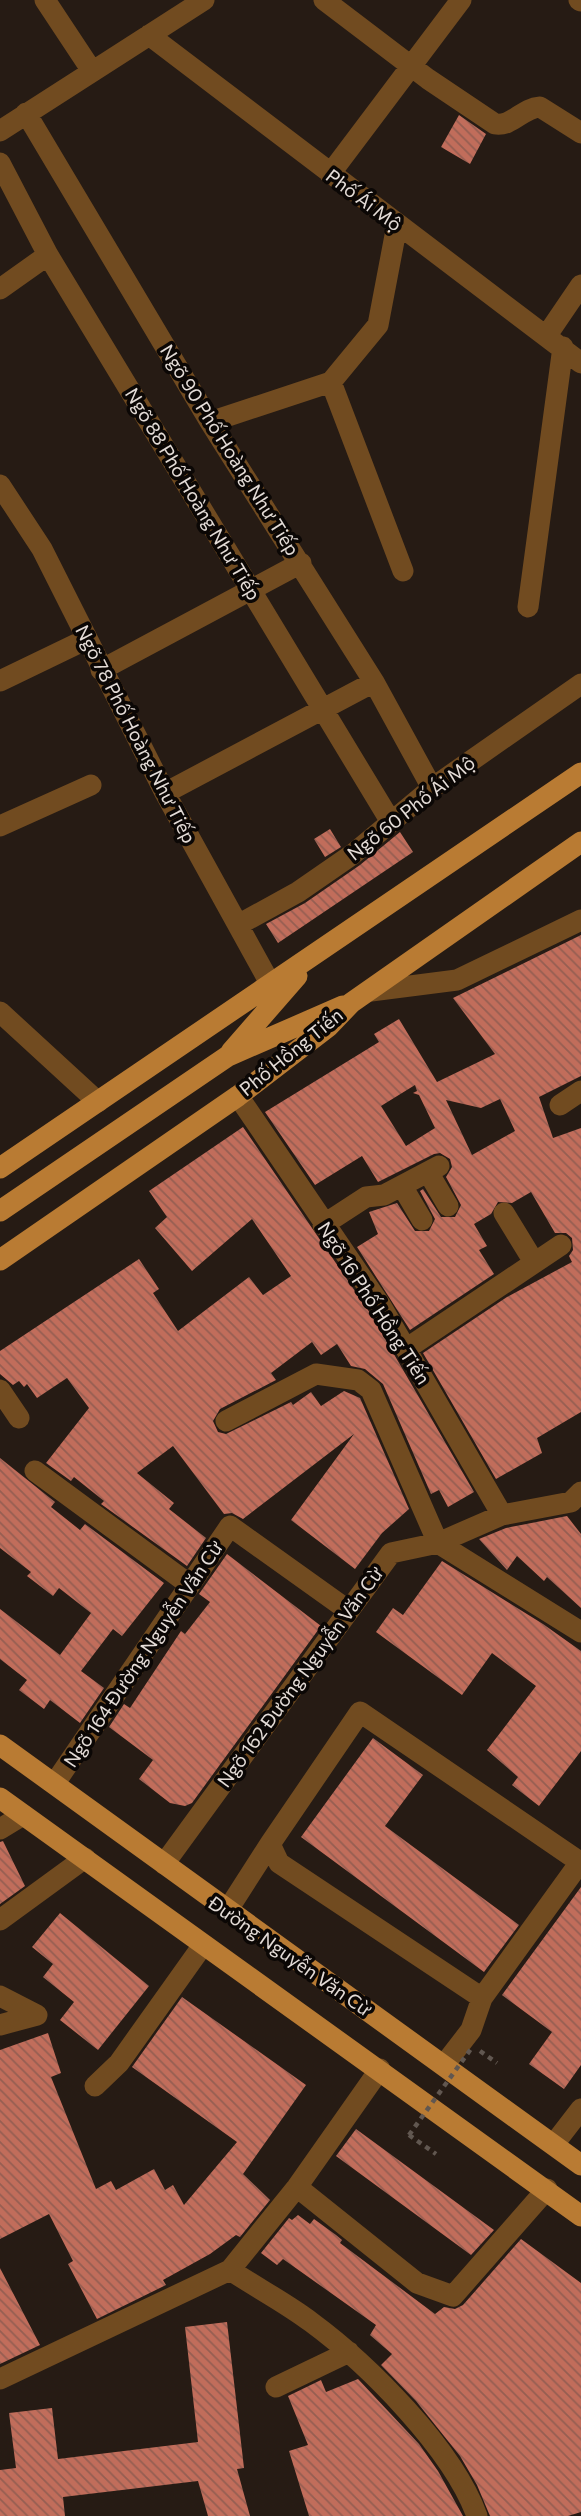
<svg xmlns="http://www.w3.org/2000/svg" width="581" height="2516" font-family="Commissioner,sans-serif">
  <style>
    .building { fill: url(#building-back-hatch); fill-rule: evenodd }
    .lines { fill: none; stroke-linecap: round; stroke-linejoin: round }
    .path { stroke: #615750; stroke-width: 4.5; stroke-dasharray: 5 5; stroke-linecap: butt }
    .minor { stroke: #714b20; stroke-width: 21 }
    .major { stroke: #b97b33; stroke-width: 21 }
    .path-bridge { stroke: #615750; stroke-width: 4.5; stroke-dasharray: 5 5; stroke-linecap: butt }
    .labels { text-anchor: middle; stroke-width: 7; stroke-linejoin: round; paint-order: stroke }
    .street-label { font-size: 19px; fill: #e4dcd7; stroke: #0b0705 }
  </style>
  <defs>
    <pattern id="building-back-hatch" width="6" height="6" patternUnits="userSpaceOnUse" patternTransform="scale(1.75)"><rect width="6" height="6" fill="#c16d5b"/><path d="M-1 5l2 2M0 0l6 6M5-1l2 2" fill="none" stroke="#955e52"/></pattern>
  </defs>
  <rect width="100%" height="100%" fill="#261b14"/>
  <path class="building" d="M 459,115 L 486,134 L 470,164 L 441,147 Z
    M 330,829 L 341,847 L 325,857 L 314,839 Z
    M 400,832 L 413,852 L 278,943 L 266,924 L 305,903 L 360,865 Z
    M 581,935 L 581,1076 L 539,1097 L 553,1138 L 581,1128 L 581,1412 L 537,1438 L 542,1453 L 496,1479 L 423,1353 L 507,1297 L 572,1262 L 569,1256 L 573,1250 L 572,1238 L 566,1233 L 555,1233 L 531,1192 L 512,1203 L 498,1202 L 491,1214 L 474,1224 L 487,1246 L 479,1250 L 494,1274 L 410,1330 L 357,1247 L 378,1234 L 369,1212 L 397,1203 L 415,1231 L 429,1231 L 435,1219 L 420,1191 L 423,1189 L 441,1217 L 455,1217 L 461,1205 L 446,1177 L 452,1167 L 450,1159 L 440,1153 L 434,1154 L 378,1182 L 362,1156 L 315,1185 L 265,1112 L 379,1042 L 374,1034 L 399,1019 L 437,1082 L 495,1054 L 453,998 ZM 415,1085 L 417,1091 L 413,1093 L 419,1095 L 435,1128 L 406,1146 L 381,1106 ZM 500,1099 L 515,1131 L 472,1155 L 446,1100 L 481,1108 Z
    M 243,1127 L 370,1313 L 474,1492 L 448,1507 L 439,1490 L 431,1494 L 383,1384 L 365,1369 L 351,1366 L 337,1344 L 321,1355 L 312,1342 L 271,1373 L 276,1380 L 220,1409 L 213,1421 L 218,1432 L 226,1434 L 291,1402 L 293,1405 L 311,1392 L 321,1406 L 344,1391 L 360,1398 L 409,1509 L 382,1533 L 355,1569 L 291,1520 L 354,1434 L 243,1519 L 232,1513 L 224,1514 L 173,1446 L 137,1473 L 174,1503 L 169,1509 L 206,1538 L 187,1566 L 101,1504 L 104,1501 L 74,1477 L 71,1481 L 46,1463 L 89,1408 L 67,1378 L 37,1398 L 27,1384 L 24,1387 L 19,1381 L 13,1385 L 0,1374 L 0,1351 L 139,1259 L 159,1289 L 153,1293 L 178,1331 L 249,1277 L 263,1295 L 291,1276 L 252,1219 L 192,1271 L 155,1228 L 167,1217 L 149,1191 Z
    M 0,1458 L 55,1502 L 51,1507 L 80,1530 L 85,1524 L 164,1583 L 122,1636 L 113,1629 L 81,1671 L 104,1688 L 80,1723 L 50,1700 L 44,1709 L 19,1690 L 27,1680 L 0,1659 L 0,1609 L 60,1655 L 91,1613 L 59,1588 L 53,1596 L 27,1576 L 31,1572 L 0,1548 Z
    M 567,1516 L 581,1534 L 581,1608 L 547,1577 L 544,1581 L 517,1556 L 507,1570 L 479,1539 L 506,1528 Z
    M 227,1554 L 321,1626 L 192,1803 L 185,1806 L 170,1803 L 139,1779 L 153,1760 L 109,1727 L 124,1704 L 130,1708 L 181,1631 L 185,1634 L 210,1602 L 199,1594 Z
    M 442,1561 L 543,1624 L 581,1651 L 581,1751 L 539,1806 L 512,1785 L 518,1777 L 487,1750 L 536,1686 L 492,1653 L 462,1695 L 376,1632 L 393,1608 L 403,1615 Z
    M 373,1738 L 423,1775 L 385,1826 L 519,1925 L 484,1972 L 301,1837 Z
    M 3,1841 L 25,1886 L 0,1904 L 0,1842 Z
    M 581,1887 L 581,2065 L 564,2089 L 529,2064 L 552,2032 L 502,1995 Z
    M 60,1913 L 149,1986 L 98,2050 L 60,2020 L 74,2002 L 43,1977 L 53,1964 L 32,1947 Z
    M 182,1997 L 306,2085 L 243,2174 L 270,2200 L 240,2237 L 236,2235 L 210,2254 L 163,2280 L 166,2285 L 97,2319 L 68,2264 L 73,2261 L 49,2214 L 0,2239 L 0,2050 L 48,2033 L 61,2073 L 51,2077 L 96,2189 L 111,2181 L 116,2190 L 154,2169 L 165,2190 L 173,2185 L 184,2205 L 237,2142 L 132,2067 Z
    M 356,2129 L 494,2230 L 471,2255 L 336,2156 Z
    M 298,2215 L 310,2224 L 314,2219 L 336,2235 L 342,2240 L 340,2243 L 435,2314 L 444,2307 L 455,2309 L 463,2305 L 521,2239 L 581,2283 L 581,2512 L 568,2516 L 490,2516 L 477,2485 L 460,2456 L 416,2401 L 381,2365 L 392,2354 L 370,2335 L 376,2325 L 283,2259 L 277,2265 L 261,2253 L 289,2218 L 292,2220 Z
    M 0,2268 L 40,2345 L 0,2364 Z
    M 227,2322 L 244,2468 L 237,2469 L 250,2516 L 208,2516 L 198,2481 L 63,2497 L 65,2516 L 0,2516 L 0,2470 L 16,2468 L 9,2413 L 52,2408 L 58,2459 L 198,2442 L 185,2327 Z
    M 358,2379 L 419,2444 L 438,2471 L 463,2516 L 309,2516 L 289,2451 L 308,2445 L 288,2396 L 321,2380 L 326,2392 Z"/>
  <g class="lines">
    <path class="path" d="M 480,2051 L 497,2063
      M 409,2135 L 436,2154"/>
    <path class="minor" d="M 45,0 L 92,71
      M 324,0 L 428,79 L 495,124 C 512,127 522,108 540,107 L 581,133
      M 579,0 L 581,1
      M 149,35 L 581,363
      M 26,113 L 210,422 L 374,682 L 432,788
      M 0,131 L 204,0
      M 0,163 L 48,255 L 391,822
      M 330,174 L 461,0
      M 0,289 L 48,255
      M 547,335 L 581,285
      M 331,382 L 403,571
      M 210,422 L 331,382 L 378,325 L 397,225
      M 0,485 L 42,549 L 165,793 L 271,985
      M 528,607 L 563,347
      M 101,670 L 301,563
      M 0,681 L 87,639
      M 165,793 L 374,682
      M 0,826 L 91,785
      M 238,925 L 298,892 L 353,854 L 432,788 L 581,684
      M 371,991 L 457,980 L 581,920
      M 0,1012 L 98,1102
      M 238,1096 L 381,1306 L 502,1515
      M 560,1105 L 581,1091
      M 428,1172 L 448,1206
      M 402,1186 L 422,1220
      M 504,1213 L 534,1262
      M 323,1225 L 366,1197 L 384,1195 L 439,1166
      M 406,1349 L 561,1245
      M 0,1390 L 19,1418
      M 226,1421 L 316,1374 L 358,1380 L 371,1390 L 438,1543 L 581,1632
      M 35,1471 L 190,1585
      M 55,1783 L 230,1526 L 349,1611
      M 0,1829 L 23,1815
      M 164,1864 L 391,1553 L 438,1543 L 502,1515 L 571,1502 L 581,1492
      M 227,1911 L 270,1844
      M 0,1920 L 85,1858
      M 0,1996 L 37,2015 L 0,2025
      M 482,1998 L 279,1863 L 270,1844 L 360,1712 L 580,1862
      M 444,2065 L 471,2030 L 482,1998 L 581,1861
      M 95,2086 L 119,2063 L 203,1945
      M 554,2144 L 581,2109
      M 297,2187 L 417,2283 L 453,2296 L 547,2189
      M 230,2270 C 257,2288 286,2303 311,2322 C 368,2364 453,2449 477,2516
      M 0,2379 L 230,2270 L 297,2187 L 380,2069
      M 276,2387 L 349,2352"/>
    <path class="major" d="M 231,1052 L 297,976
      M 0,1168 L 581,773
      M 0,1211 L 228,1056 L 343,1006
      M 0,1260 L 238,1096 L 328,1027 L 351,1003 L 581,842
      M 0,1745 L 581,2165
      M 0,1798 L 581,2216"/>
    <path class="path-bridge" d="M 409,2135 L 473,2046"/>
  </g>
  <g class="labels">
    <g class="street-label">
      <text transform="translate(364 200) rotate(37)" y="7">Phố Ái Mộ</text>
      <text transform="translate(230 450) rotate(58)" y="7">Ngõ 90 Phố Hoàng Như Tiếp</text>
      <text transform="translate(193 494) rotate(59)" y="7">Ngõ 88 Phố Hoàng Như Tiếp</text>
      <text transform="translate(136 734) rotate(63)" y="7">Ngõ 78 Phố Hoàng Như Tiếp</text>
      <text transform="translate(411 808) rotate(-38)" y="7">Ngõ 60 Phố Ái Mộ</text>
      <text transform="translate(291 1052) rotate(-39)" y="7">Phố Hồng Tiến</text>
      <text transform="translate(374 1303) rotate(57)" y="7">Ngõ 16 Phố Hồng Tiến</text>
      <text transform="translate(143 1654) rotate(-56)" y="7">Ngõ 164 Đường Nguyễn Văn Cừ</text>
      <text transform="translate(300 1677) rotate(-54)" y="7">Ngõ 162 Đường Nguyễn Văn Cừ</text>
      <text transform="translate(290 1956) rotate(35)" y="7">Đường Nguyễn Văn Cừ</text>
    </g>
  </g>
</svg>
